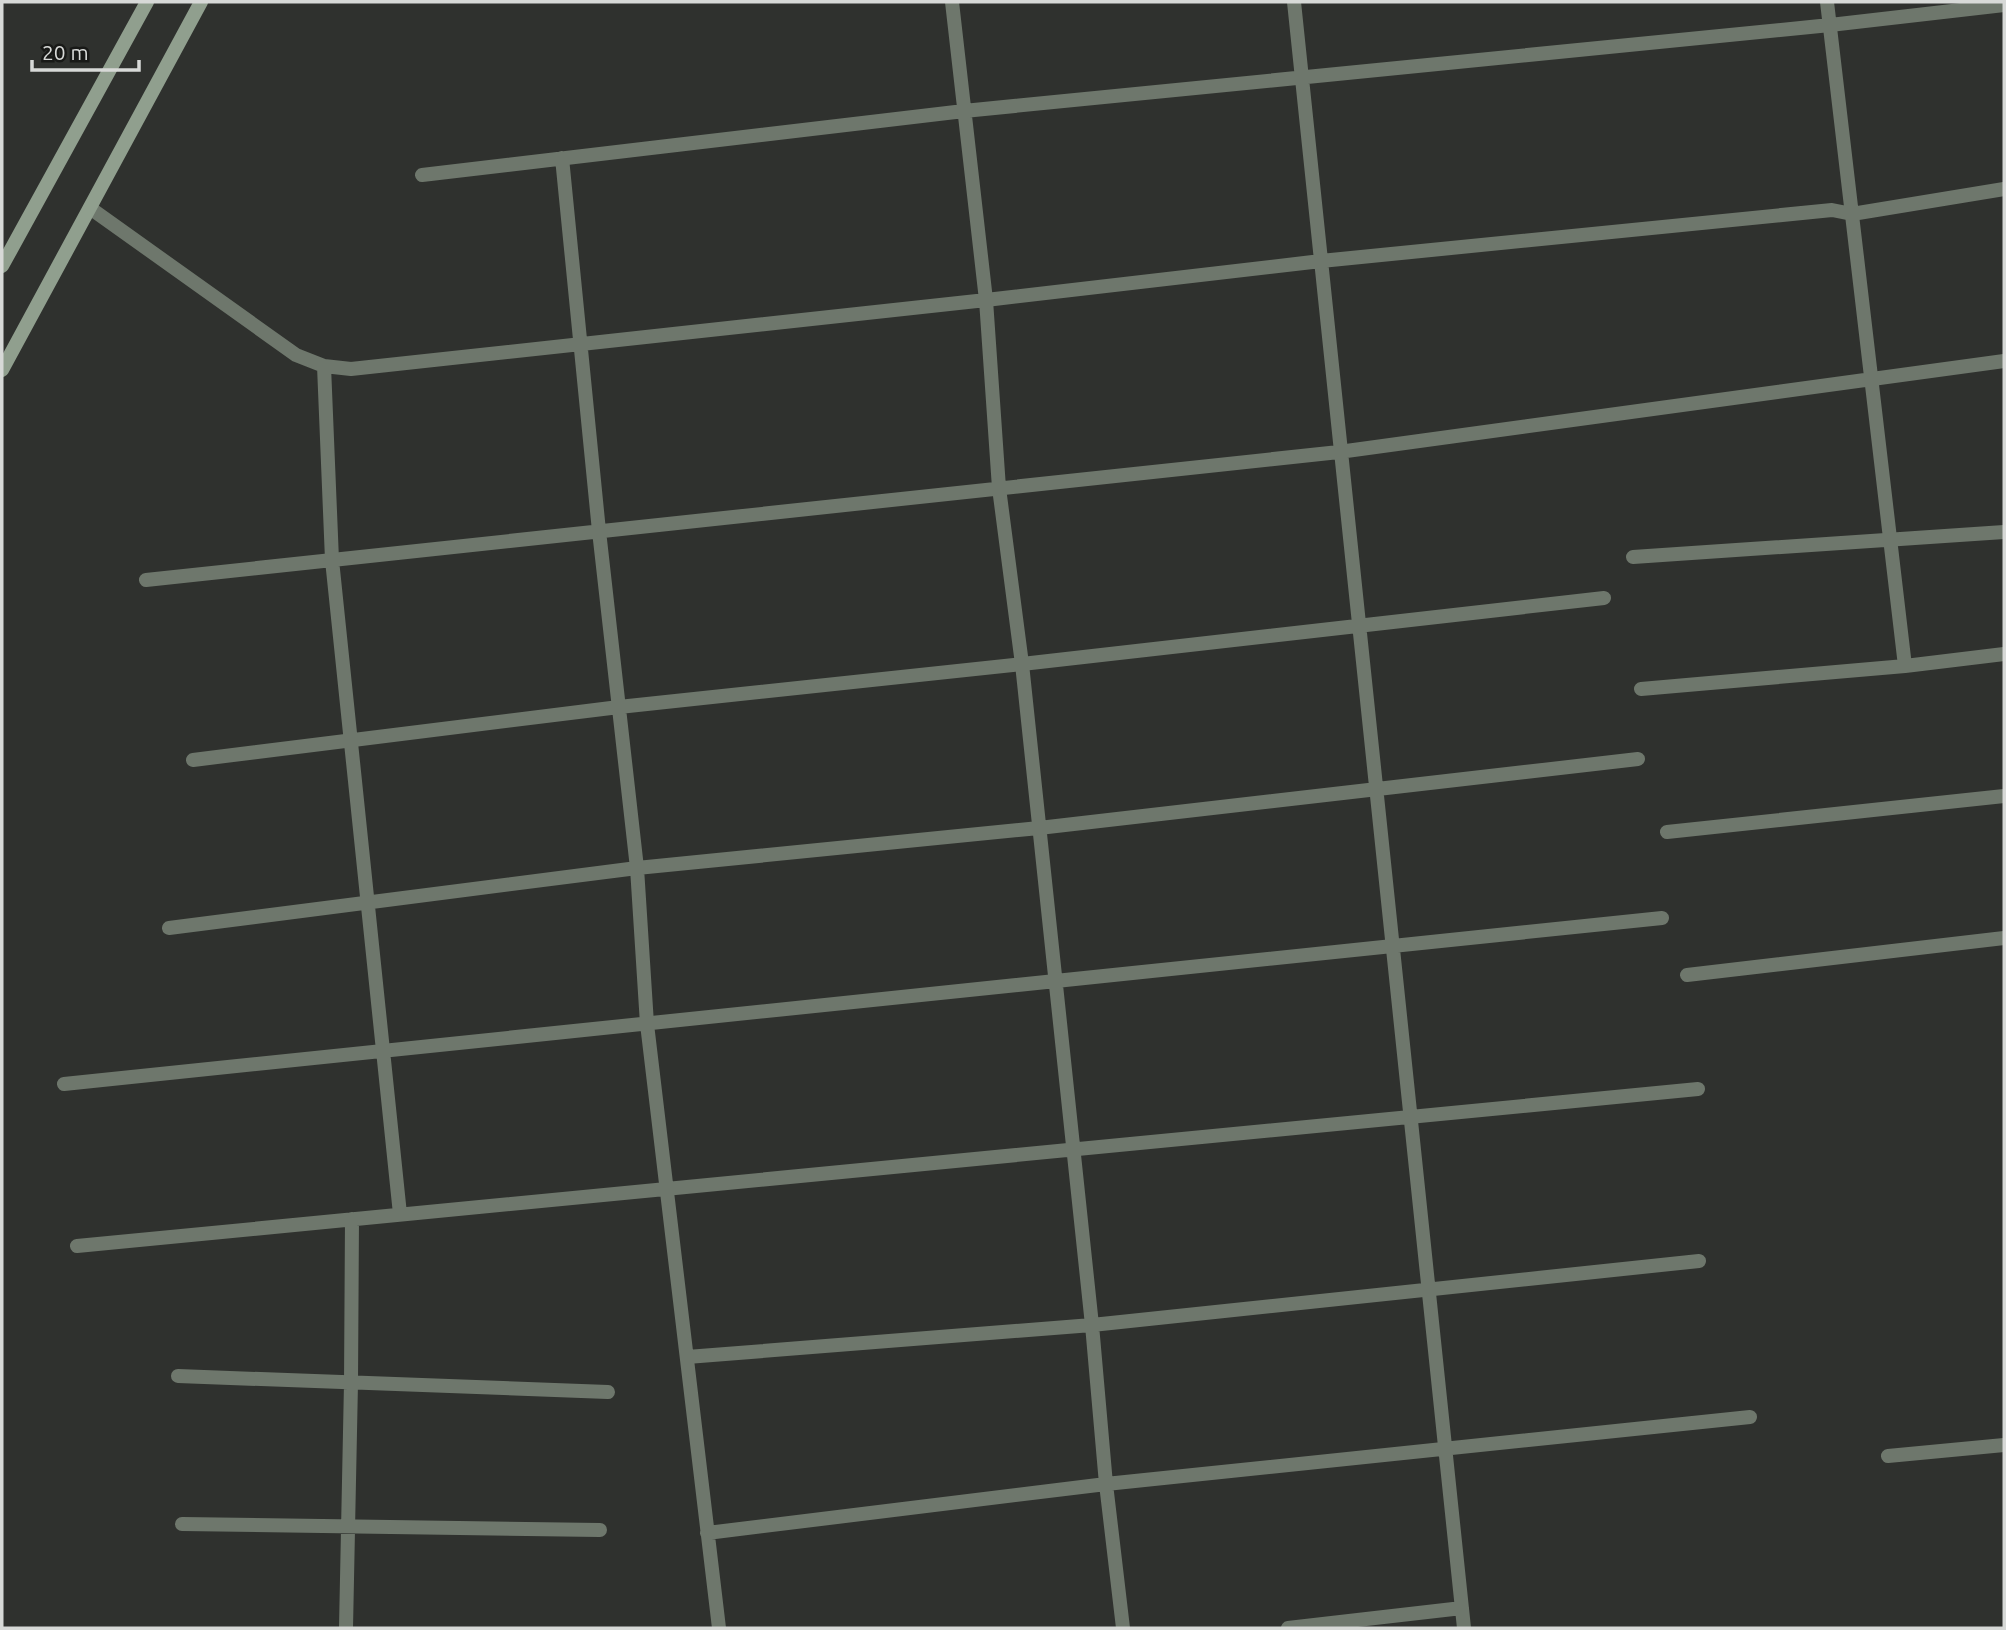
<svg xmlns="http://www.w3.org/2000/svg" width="2006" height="1630" font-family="Ubuntu,sans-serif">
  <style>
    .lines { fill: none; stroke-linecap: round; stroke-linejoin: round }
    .lane { stroke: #6e776c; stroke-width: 14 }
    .street { stroke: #6e776c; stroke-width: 14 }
    .secondary { stroke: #909f8e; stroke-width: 14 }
  </style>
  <rect width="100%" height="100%" fill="#2f312e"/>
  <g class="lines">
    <path class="lane" d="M 1888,1456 L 2004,1445"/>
    <path class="street" d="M 952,2 L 986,300 L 999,488 L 1022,664 L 1092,1325 L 1106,1484 L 1123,1628
      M 1294,2 L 1464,1628
      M 1827,2 L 1905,666
      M 562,158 L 599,531 L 637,868 L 647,1024 L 719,1628
      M 422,175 L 964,111 L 1830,25 L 2004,5
      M 90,208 L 296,355 L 324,366 L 351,369 L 986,300 L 1321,261 L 1832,210 L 1852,214 L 2004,189
      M 324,366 L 332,560 L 400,1214
      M 1633,557 L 2004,532
      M 146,580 L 1339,452 L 2004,361
      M 1641,689 L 1905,666 L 2004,654
      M 193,760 L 619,707 L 1022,664 L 1604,598
      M 1667,832 L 2004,796
      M 169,928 L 637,868 L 1039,828 L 1638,759
      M 1687,975 L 2004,938
      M 64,1084 L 1662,918
      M 77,1246 L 1698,1089
      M 687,1357 L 1092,1325 L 1699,1261
      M 178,1376 L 608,1392
      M 182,1524 L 600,1530
      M 707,1533 L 1106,1484 L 1750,1417
      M 346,1628 L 351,1383 L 352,1219
      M 1288,1628 L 1462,1608"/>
    <path class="secondary" d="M 2,266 L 147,2
      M 2,370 L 201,2"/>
  </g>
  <rect width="2006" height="1630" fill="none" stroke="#d7d9d7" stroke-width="7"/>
  <path d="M32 60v10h107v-10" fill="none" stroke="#d7d9d7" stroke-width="3.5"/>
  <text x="42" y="60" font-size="21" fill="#d7d9d7" stroke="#181917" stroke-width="5" paint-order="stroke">20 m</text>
</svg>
